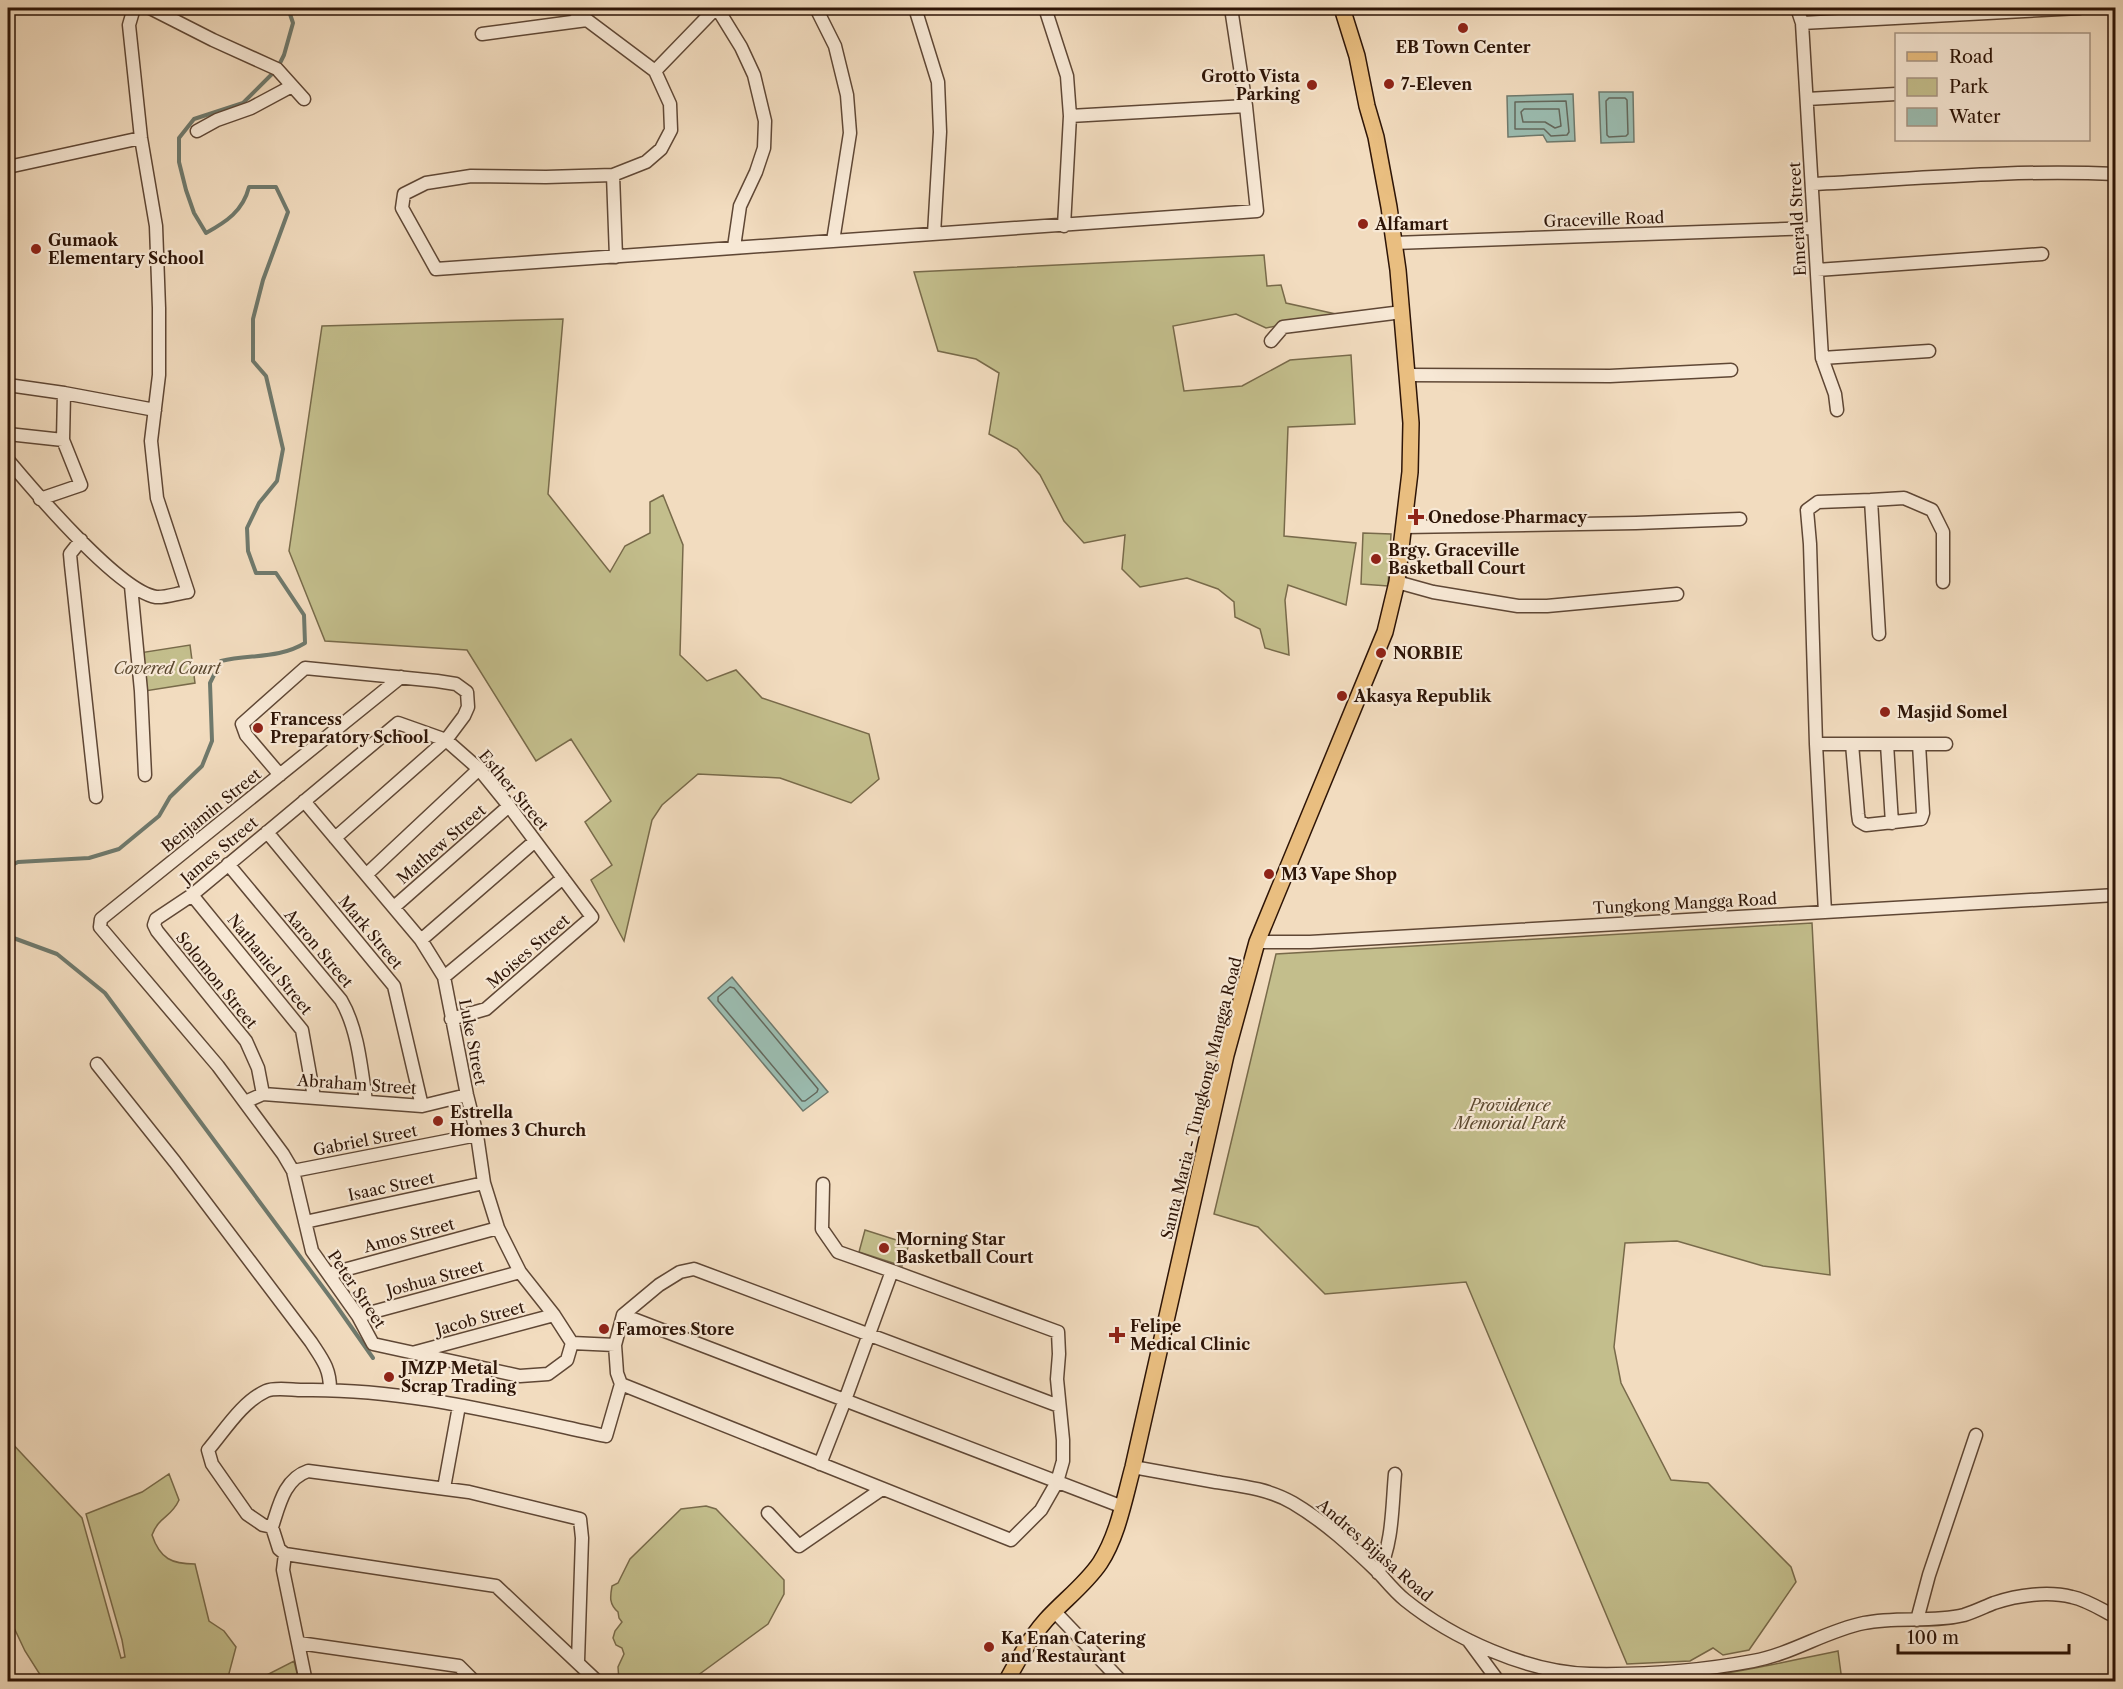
<svg xmlns="http://www.w3.org/2000/svg" width="2123" height="1689" font-family="'Libre Caslon Text',serif">
  <style>
    .green { fill: #c3be8c; stroke: #786a4a; stroke-width: 1.5 }
    .water { fill: #9bbcb0; stroke: #6f796c; stroke-width: 1.5 }
    .lines { fill: none; stroke-linecap: round; stroke-linejoin: round }
    .shore { stroke: #64685c; stroke-width: 1.5 }
    .stream { stroke: #6f796c; stroke-width: 4 }
    .minor-casing { stroke: #5f4735; stroke-width: 15 }
    .major-casing { stroke: #2e1507; stroke-width: 18 }
    .minor { stroke: #f7e8d5; stroke-width: 12 }
    .major { stroke: #e9be80; stroke-width: 15 }
    .poi-dot { fill: #8f2418; stroke: #f7e8d5; stroke-width: 2 }
    .labels { text-anchor: middle; stroke-width: 4.5; stroke-linejoin: round; paint-order: stroke }
    .poi-label { font-size: 16px; font-weight: bold; fill: #2e1507; stroke: #f7e8d5; text-anchor: start }
    .street-label { font-size: 16px; fill: #2e1507; stroke: #f7e8d5 }
    .park-label { font-size: 16px; font-style: italic; fill: #5b482f; stroke: #f7e8d5 }
  </style>
  <rect width="100%" height="100%" fill="#f2dcbf"/>
  <filter id="stains"><feTurbulence type="fractalNoise" baseFrequency=".00333" numOctaves="4"/><feColorMatrix values="0 0 0 0 .2 0 0 0 0 .09 0 0 0 0 .02 0 0 0 .5 -.17"/></filter>
  <radialGradient id="worn" r=".72"><stop offset=".6" stop-color="#630" stop-opacity="0"/><stop offset="1" stop-color="#630" stop-opacity=".3"/></radialGradient>
  <path class="green" d="M 1264,255 L 1267,286 L 1281,285 L 1286,303 L 1336,314 L 1266,328 L 1236,314 L 1173,326 L 1184,391 L 1242,386 L 1290,360 L 1351,355 L 1355,424 L 1288,427 L 1284,536 L 1356,543 L 1346,605 L 1288,585 L 1285,600 L 1289,655 L 1265,648 L 1260,629 L 1235,617 L 1234,602 L 1218,589 L 1187,578 L 1140,587 L 1122,569 L 1125,535 L 1084,543 L 1064,521 L 1040,475 L 1017,449 L 989,434 L 999,373 L 976,359 L 938,351 L 914,272 Z
    M 563,319 L 548,494 L 610,572 L 625,546 L 650,533 L 650,502 L 663,495 L 683,545 L 680,655 L 707,681 L 736,670 L 762,698 L 869,734 L 879,779 L 851,803 L 780,778 L 698,774 L 662,805 L 652,820 L 624,941 L 591,880 L 612,865 L 585,822 L 611,801 L 571,739 L 536,761 L 467,650 L 325,641 L 289,551 L 322,326 Z
    M 1363,533 L 1391,534 L 1388,586 L 1361,584 Z
    M 190,645 L 195,683 L 145,691 L 139,653 Z
    M 1812,923 L 1830,1275 L 1763,1266 L 1677,1241 L 1625,1243 L 1614,1347 L 1621,1383 L 1671,1480 L 1708,1483 L 1791,1567 L 1796,1582 L 1749,1650 L 1723,1655 L 1713,1648 L 1690,1661 L 1627,1664 L 1466,1282 L 1325,1294 L 1258,1227 L 1214,1214 L 1276,954 Z
    M 865,1230 L 909,1244 L 902,1266 L 859,1252 Z
    M 8,1439 L 82,1518 L 121,1658 L 125,1657 L 122,1640 L 86,1514 L 142,1492 L 169,1474 L 179,1500 C 171,1518 159,1516 152,1535 C 160,1559 172,1564 195,1564 L 209,1621 L 224,1631 L 236,1647 L 227,1681 L 44,1681 L 25,1651 L 8,1615 Z
    M 706,1506 L 716,1509 L 784,1580 L 784,1594 L 768,1624 L 690,1681 L 619,1681 L 618,1667 L 624,1654 L 622,1648 L 616,1645 L 613,1638 L 615,1631 L 622,1622 L 619,1618 L 618,1612 C 609,1604 610,1597 612,1586 L 618,1583 L 630,1559 L 681,1509 Z
    M 1838,1651 L 1842,1681 L 1645,1681 C 1710,1680 1774,1664 1838,1651 Z
    M 294,1661 L 299,1681 L 254,1681 L 257,1680 Z"/>
  <path class="water" d="M 1599,92 L 1633,92 L 1634,142 L 1601,143 Z
    M 1573,94 L 1575,141 L 1547,142 L 1543,135 L 1508,137 L 1507,96 Z
    M 732,977 L 828,1092 L 803,1111 L 708,998 Z"/>
  <g class="lines">
    <path class="shore" d="M 1609,98 L 1625,98 L 1627,100 L 1628,134 L 1626,136 L 1609,137 L 1607,135 L 1606,101 Z
      M 1566,101 L 1569,132 L 1567,135 L 1551,136 L 1544,129 L 1515,129 L 1515,102 Z
      M 1524,109 L 1559,109 L 1561,126 L 1555,128 L 1545,122 L 1523,122 L 1521,112 Z
      M 730,987 L 734,988 L 818,1089 L 817,1092 L 805,1101 L 802,1101 L 718,1001 L 718,997 Z"/>
    <path class="stream" d="M 8,867 L 18,862 L 89,858 L 119,849 L 159,816 L 170,797 L 202,766 L 212,741 L 210,683 L 221,661 C 250,654 279,659 305,643 L 304,615 L 276,573 L 256,573 L 248,551 L 247,528 L 259,503 L 277,481 L 283,449 L 266,376 L 253,361 L 253,319 L 263,280 L 288,212 L 276,187 L 249,187 C 243,211 226,222 206,233 L 194,213 L 186,190 L 179,162 L 179,138 L 194,119 L 243,103 L 277,69 L 284,55 L 293,23 L 288,8
      M 8,936 L 57,954 L 105,993 L 333,1301 L 373,1358"/>
    <g class="minor-casing">
      <path id="minor" d="M 150,8 L 213,40 L 277,69 L 304,99
        M 571,8 L 655,71 L 670,104 L 671,130 L 661,149 L 646,162 L 613,175 L 546,177 L 471,176 L 426,183 L 404,194 L 402,208 L 436,269 L 1257,211 L 1246,106 L 1231,8
        M 717,8 L 741,47 L 754,75 L 765,121 L 764,148 L 756,172 L 740,206 L 734,247
        M 816,8 L 835,46 L 847,95 L 850,133 L 833,241
        M 915,8 L 938,82 L 940,132 L 934,234
        M 1045,8 L 1067,76 L 1070,116 L 1064,226
        M 1797,8 L 1802,23 L 1822,358 L 1835,394 L 1837,410
        M 1802,23 L 2080,8
        M 482,34 L 587,20
        M 655,71 L 716,8
        M 1807,99 L 1896,94
        M 1070,116 L 1246,106
        M 197,131 L 217,120 L 251,108 L 292,86
        M 8,167 L 141,138
        M 613,175 L 616,257
        M 1812,184 C 1913,179 2015,169 2116,174
        M 1394,243 L 1814,228
        M 1817,270 L 2042,254
        M 1271,341 L 1283,327 L 1402,312
        M 1822,358 L 1929,351
        M 1407,375 L 1610,376 L 1731,370
        M 8,385 L 64,393 L 63,440 L 8,434
        M 64,393 L 155,410
        M 8,460 C 34,491 119,591 156,597 C 165,598 178,593 188,592 L 157,498 L 151,441 L 159,375 L 159,308 L 156,226 L 141,138 L 129,25 L 134,8
        M 40,499 L 81,485 L 63,440
        M 1871,500 L 1904,498 L 1932,510 L 1943,532 L 1943,582
        M 1404,527 L 1636,523 L 1740,519
        M 81,540 L 70,554 L 71,565 L 96,797
        M 1397,582 L 1433,592 L 1518,606 L 1547,606 L 1677,594
        M 131,586 L 141,691 L 145,775
        M 401,677 L 101,919 L 100,927 L 218,1066 L 283,1154 L 293,1171 L 312,1251 L 358,1316 L 373,1344 L 520,1376 L 548,1374 L 567,1360 L 572,1343
        M 1816,744 L 1946,744
        M 1852,744 L 1858,814 L 1859,821 L 1866,825 L 1921,819 L 1923,813 L 1919,744
        M 1887,744 L 1892,823
        M 280,775 L 246,735 L 242,724 L 305,668 L 437,681 L 456,684 L 467,692 L 468,707 L 464,716 L 446,740 L 335,838
        M 304,801 L 421,940 L 444,977 L 467,1095 L 477,1135 L 484,1183 L 498,1228 L 520,1272 L 554,1315 L 572,1343
        M 267,832 L 394,986 L 422,1106
        M 228,864 L 341,1000 C 358,1029 361,1067 366,1101
        M 367,874 L 479,769
        M 192,895 L 302,1030 L 314,1097
        M 394,907 L 509,806
        M 1825,912 L 1816,744 L 1810,544 L 1807,510 L 1818,502 L 1871,500 L 1879,634
        M 421,940 L 535,841
        M 1257,942 L 1310,942 L 2116,895
        M 444,977 L 563,878
        M 97,1064 L 175,1162 L 311,1342 C 322,1359 330,1368 330,1389
        M 263,1094 L 258,1068 L 246,1041 L 157,931 L 154,925 L 156,919 L 192,895 L 398,723 L 446,740 L 479,769 L 509,806 L 592,917 L 486,1009 L 451,1019
        M 245,1102 L 263,1094 L 422,1106 L 467,1095
        M 293,1171 L 477,1135
        M 305,1222 L 484,1183
        M 329,1274 L 498,1228
        M 623,1315 L 1123,1507
        M 358,1316 L 520,1272
        M 572,1343 L 615,1345
        M 416,1352 L 554,1315
        M 621,1384 L 1011,1540 L 1041,1510 L 1057,1482 L 1063,1461 L 1063,1440 L 1057,1379 L 1059,1354 L 1058,1332 L 892,1271
        M 820,1464 L 845,1400 L 892,1271 L 838,1252 L 822,1229 L 823,1184
        M 1133,1467 C 1161,1472 1188,1477 1216,1482 C 1243,1486 1269,1489 1293,1503 C 1325,1522 1352,1547 1379,1573 C 1387,1582 1395,1592 1405,1600 C 1452,1638 1528,1673 1590,1674 C 1644,1675 1700,1671 1753,1661 C 1792,1654 1825,1631 1864,1623 C 1897,1616 1931,1623 1964,1615 C 1974,1612 1984,1607 1994,1603 C 2018,1595 2048,1591 2072,1597 C 2087,1600 2102,1610 2116,1617
        M 444,1488 L 459,1406
        M 768,1513 L 799,1546 L 882,1489
        M 272,1527 C 279,1506 284,1479 308,1471 L 469,1492 L 580,1519 L 582,1538 L 578,1661
        M 285,1554 L 283,1570 L 306,1682
        M 1378,1573 C 1393,1544 1392,1506 1395,1474
        M 1054,1611 L 1122,1682
        M 1917,1620 L 1929,1575 L 1976,1435
        M 1468,1640 L 1499,1682
        M 299,1643 L 459,1666 L 475,1682
        M 598,1682 L 496,1586 L 285,1554 L 279,1549 L 272,1527 L 263,1525 L 247,1514 L 212,1464 L 208,1450 C 225,1430 242,1402 266,1391 C 275,1387 292,1390 302,1390 C 405,1388 506,1415 606,1436 L 621,1384 L 617,1373 L 615,1345 L 623,1315 L 659,1285 L 680,1272 L 694,1269 L 1059,1406"/>
    </g>
    <g class="major-casing">
      <path id="major" d="M 1006,1682 C 1018,1660 1030,1638 1046,1620 C 1063,1601 1085,1585 1100,1563 C 1118,1535 1124,1500 1133,1467 L 1226,1055 L 1257,942 L 1385,632 L 1397,582 L 1410,472 L 1411,423 L 1407,375 L 1398,270 L 1389,207 L 1376,137 L 1367,106 L 1357,56 L 1342,8"/>
    </g>
    <use href="#minor" class="minor"/>
    <use href="#major" class="major"/>
  </g>
  <g class="poi-dot">
    <circle cx="1463" cy="28" r="6"/>
    <circle cx="1389" cy="84" r="6"/>
    <circle cx="1312" cy="85" r="6"/>
    <circle cx="1363" cy="224" r="6"/>
    <circle cx="36" cy="249" r="6"/>
    <path d="M1413 508h6v6h6v6h-6v6h-6v-6h-6v-6h6z"/>
    <circle cx="1376" cy="559" r="6"/>
    <circle cx="1381" cy="653" r="6"/>
    <circle cx="1342" cy="696" r="6"/>
    <circle cx="1885" cy="712" r="6"/>
    <circle cx="258" cy="728" r="6"/>
    <circle cx="1269" cy="874" r="6"/>
    <circle cx="438" cy="1121" r="6"/>
    <circle cx="884" cy="1248" r="6"/>
    <circle cx="604" cy="1329" r="6"/>
    <path d="M1114 1326h6v6h6v6h-6v6h-6v-6h-6v-6h6z"/>
    <circle cx="389" cy="1377" r="6"/>
    <circle cx="989" cy="1647" r="6"/>
  </g>
  <g class="labels">
    <g class="poi-label">
      <text x="1463" y="53" text-anchor="middle">EB Town Center</text>
      <text x="1300" y="82" text-anchor="end">Grotto Vista<tspan x="1300" dy="18">Parking</tspan></text>
      <text x="1401" y="90">7-Eleven</text>
      <text x="1375" y="230">Alfamart</text>
      <text x="48" y="246">Gumaok<tspan x="48" dy="18">Elementary School</tspan></text>
      <text x="1428" y="523">Onedose Pharmacy</text>
      <text x="1388" y="556">Brgy. Graceville<tspan x="1388" dy="18">Basketball Court</tspan></text>
      <text x="1393" y="659">NORBIE</text>
      <text x="1354" y="702">Akasya Republik</text>
      <text x="1897" y="718">Masjid Somel</text>
      <text x="270" y="725">Francess<tspan x="270" dy="18">Preparatory School</tspan></text>
      <text x="1281" y="880">M3 Vape Shop</text>
      <text x="450" y="1118">Estrella<tspan x="450" dy="18">Homes 3 Church</tspan></text>
      <text x="896" y="1245">Morning Star<tspan x="896" dy="18">Basketball Court</tspan></text>
      <text x="1130" y="1332">Felipe<tspan x="1130" dy="18">Medical Clinic</tspan></text>
      <text x="616" y="1335">Famores Store</text>
      <text x="401" y="1374">JMZP Metal<tspan x="401" dy="18">Scrap Trading</tspan></text>
      <text x="1001" y="1644">Ka Enan Catering<tspan x="1001" dy="18">and Restaurant</tspan></text>
    </g>
    <g class="street-label">
      <text transform="translate(1604 219) rotate(-2)" y="6">Graceville Road</text>
      <text transform="translate(1797 219) rotate(-93)" y="6">Emerald Street</text>
      <text transform="translate(514 790) rotate(50)" y="6">Esther Street</text>
      <text transform="translate(211 810) rotate(-39)" y="6">Benjamin Street</text>
      <text transform="translate(441 844) rotate(-41)" y="6">Mathew Street</text>
      <text transform="translate(219 850) rotate(-40)" y="6">James Street</text>
      <text transform="translate(1685 903) rotate(-3)" y="6">Tungkong Mangga Road</text>
      <text transform="translate(371 932) rotate(50)" y="6">Mark Street</text>
      <text transform="translate(319 948) rotate(50)" y="6">Aaron Street</text>
      <text transform="translate(528 951) rotate(-41)" y="6">Moises Street</text>
      <text transform="translate(270 964) rotate(51)" y="6">Nathaniel Street</text>
      <text transform="translate(217 980) rotate(51)" y="6">Solomon Street</text>
      <text transform="translate(473 1042) rotate(79)" y="6">Luke Street</text>
      <text transform="translate(357 1084) rotate(4)" y="6">Abraham Street</text>
      <text transform="translate(1201 1098) rotate(-76)" y="6">Santa Maria - Tungkong Mangga Road</text>
      <text transform="translate(365 1140) rotate(-11)" y="6">Gabriel Street</text>
      <text transform="translate(391 1186) rotate(-12)" y="6">Isaac Street</text>
      <text transform="translate(409 1235) rotate(-15)" y="6">Amos Street</text>
      <text transform="translate(435 1278) rotate(-15)" y="6">Joshua Street</text>
      <text transform="translate(357 1289) rotate(56)" y="6">Peter Street</text>
      <text transform="translate(480 1318) rotate(-15)" y="6">Jacob Street</text>
      <text transform="translate(1375 1550) rotate(41)" y="6">Andres Bijasa Road</text>
    </g>
    <g class="park-label">
      <text x="167" y="674">Covered Court</text>
      <text x="1510" y="1111">Providence<tspan x="1510" dy="18">Memorial Park</tspan></text>
    </g>
  </g>
  <rect width="2123" height="1689" fill="none" stroke="#f2dcbf" stroke-width="30"/>
  <rect x="9" y="9" width="2105" height="1671" fill="none" stroke="#2e1507" stroke-width="3"/>
  <rect x="15" y="15" width="2093" height="1659" fill="none" stroke="#2e1507" stroke-width="1.5"/>
  <rect x="1895" y="33" width="195" height="108" fill="#f7e8d5" stroke="#a79483" stroke-width="1.5"/>
  <rect x="1907" y="52" width="30" height="9" fill="#e9be80" stroke="#a79483" stroke-width="1.5"/>
  <text x="1949" y="63" font-size="18" fill="#2e1507">Road</text>
  <rect x="1907" y="78" width="30" height="18" fill="#c3be8c" stroke="#a79483" stroke-width="1.5"/>
  <text x="1949" y="93" font-size="18" fill="#2e1507">Park</text>
  <rect x="1907" y="108" width="30" height="18" fill="#9bbcb0" stroke="#a79483" stroke-width="1.5"/>
  <text x="1949" y="123" font-size="18" fill="#2e1507">Water</text>
  <path d="M1898 1644v9h171v-9" fill="none" stroke="#2e1507" stroke-width="3"/>
  <text x="1907" y="1644" font-size="18" fill="#2e1507" stroke="#f7e8d5" stroke-width="4.5" paint-order="stroke">100 m</text>
  <rect width="100%" height="100%" filter="url(#stains)"/>
  <rect width="100%" height="100%" fill="url(#worn)"/>
</svg>
